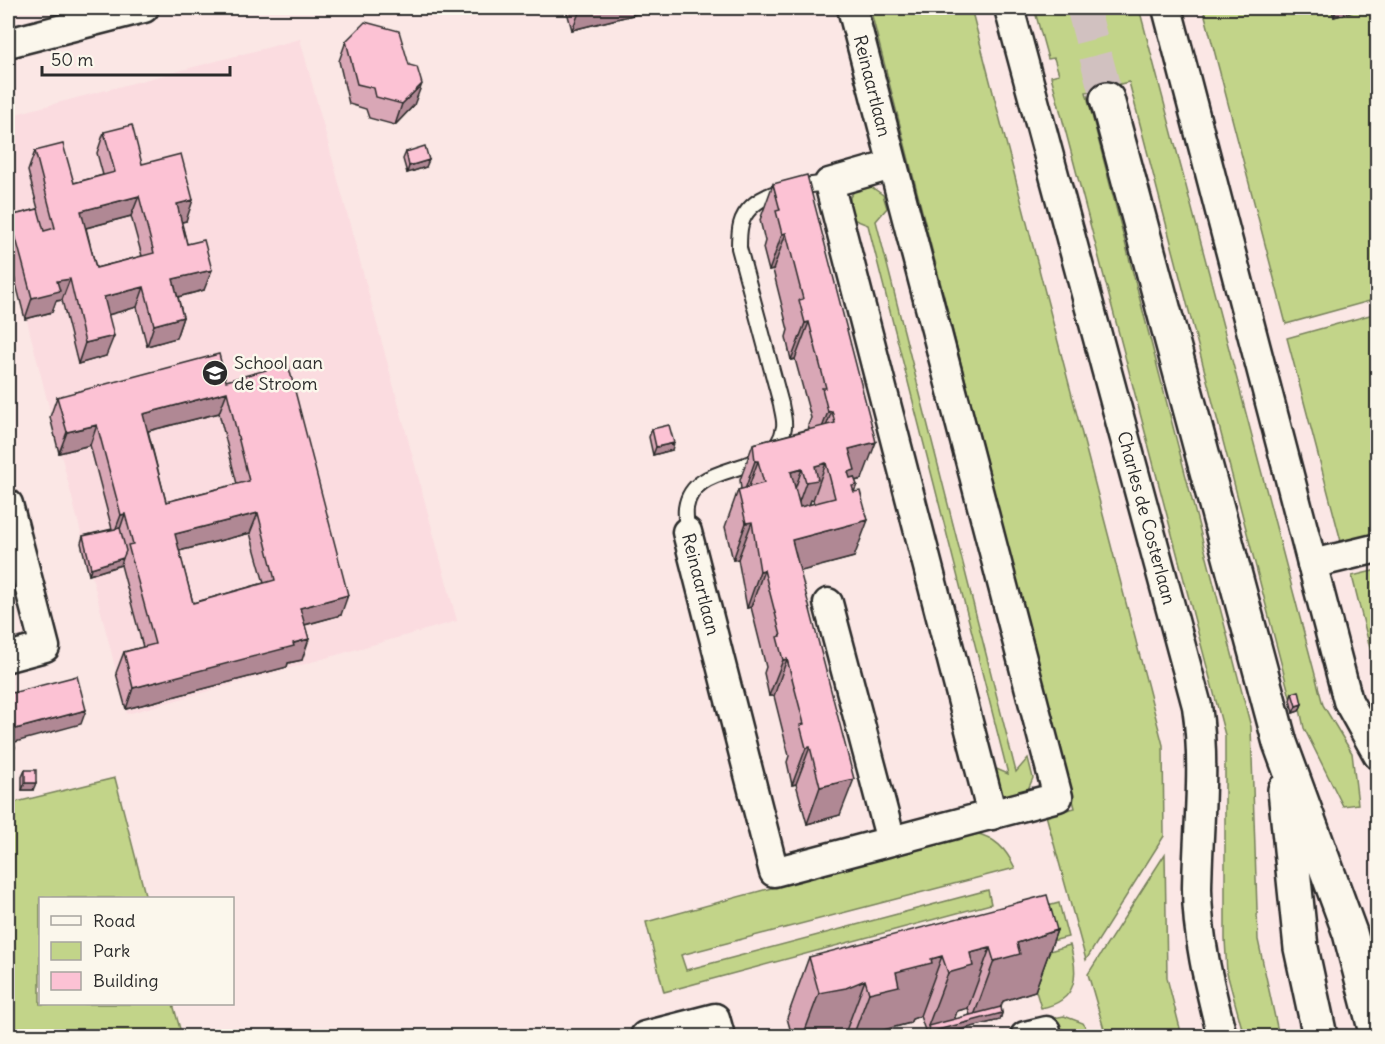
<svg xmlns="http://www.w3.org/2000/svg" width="1385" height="1044" font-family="Delius,sans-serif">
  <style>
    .built { fill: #fbdce0 }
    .green { fill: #c2d489; stroke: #76805a; stroke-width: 1.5 }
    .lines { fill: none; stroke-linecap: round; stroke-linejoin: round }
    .secondary-tunnel { stroke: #d1c1c0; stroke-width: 33; stroke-dasharray: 33 16; stroke-linecap: butt }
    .lane-casing { stroke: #2b2b2b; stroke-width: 18 }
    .street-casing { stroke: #2b2b2b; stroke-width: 33 }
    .secondary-casing { stroke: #2b2b2b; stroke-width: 38 }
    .lane { stroke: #fbf7ec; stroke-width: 14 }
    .street { stroke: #fbf7ec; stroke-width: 28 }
    .secondary { stroke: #fbf7ec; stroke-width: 33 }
    .wall { fill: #d9a7b6; stroke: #2b2b2b; stroke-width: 1.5; fill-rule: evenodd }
    .shaded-wall { fill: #b08894; stroke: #2b2b2b; stroke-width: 1.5 }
    .building { fill: #fcc2d4; stroke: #2b2b2b; stroke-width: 1.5; fill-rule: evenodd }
    .labels { text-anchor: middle; stroke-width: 5; stroke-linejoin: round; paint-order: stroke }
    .street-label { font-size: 18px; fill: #2b2b2b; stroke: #fbf7ec }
    .poi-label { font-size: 18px; fill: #2b2b2b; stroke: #fbf7ec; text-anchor: start }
  </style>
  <rect width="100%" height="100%" fill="#fbe7e5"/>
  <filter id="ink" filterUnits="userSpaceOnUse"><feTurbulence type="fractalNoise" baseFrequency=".0167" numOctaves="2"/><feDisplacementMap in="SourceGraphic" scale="12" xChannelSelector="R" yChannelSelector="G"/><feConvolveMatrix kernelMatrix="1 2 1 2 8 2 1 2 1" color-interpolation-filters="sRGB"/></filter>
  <g filter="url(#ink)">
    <path class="built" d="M 300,39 L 457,621 L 127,714 L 8,246 L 8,116 Z"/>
    <path class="green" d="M 870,8 L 971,8 L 1163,745 L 1164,836 L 1086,960 L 1046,815 L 1075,808 Z
      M 1034,8 L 1139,8 L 1323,705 L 1352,753 L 1358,804 L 1343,806 L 1304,728 L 1297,695 L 1290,697 L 1129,82 L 1086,92 L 1251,727 L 1258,940 L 1279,1036 L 1244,1036 L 1227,973 L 1225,939 L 1225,735 L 1051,76 L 1059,74 L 1054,58 L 1048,59 Z
      M 1203,8 L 1377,8 L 1377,299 L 1286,324 Z
      M 870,186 L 883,195 L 887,208 L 876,221 L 1016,772 L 1028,758 L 1033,778 L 1026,794 C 998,800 999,793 992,767 L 1008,774 L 868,225 L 850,218 L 850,197 L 855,190 Z
      M 1377,313 L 1377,536 L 1342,545 L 1287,338 Z
      M 1377,570 L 1378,570 L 1377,676 L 1352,576 Z
      M 115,778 L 146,898 L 40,898 L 40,1004 L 173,1004 L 182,1036 L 8,1036 L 8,804 Z
      M 974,833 C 995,837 1006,849 1015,868 L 681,955 L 686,970 L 988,890 L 991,904 L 664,992 L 646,922 Z
      M 1165,854 L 1167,978 L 1182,1036 L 1106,1036 L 1088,974 Z
      M 1059,903 L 1068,937 L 1024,948 L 1015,915 Z
      M 1070,945 C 1079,975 1078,1001 1041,1008 L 1026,958 Z
      M 1064,1016 L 1083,1023 L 1091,1036 L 1046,1036 L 1042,1020 Z"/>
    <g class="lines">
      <path class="secondary-tunnel" d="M 1083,8 L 1107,99"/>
      <g class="lane-casing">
        <path id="lane" d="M 687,532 C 687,524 685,516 686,508 C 693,457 776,481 784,427 C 785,420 782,411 781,404 L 739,248 C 739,240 739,231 741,224 C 750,191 800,186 829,183"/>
      </g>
      <g class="street-casing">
        <g id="street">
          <path id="s1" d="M 1009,8 L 1197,706 C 1206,766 1198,827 1197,888 C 1197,938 1210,988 1222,1036"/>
          <path d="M 1167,8 L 1348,701 L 1378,755"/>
          <path d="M 8,43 L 144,8"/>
          <path d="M 892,165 L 829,183 L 992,815"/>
          <path d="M 8,504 L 45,647 L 8,657"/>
          <path id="s2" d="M 687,532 L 774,872 L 1058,797 L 852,8"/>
          <path d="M 1312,564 L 1378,548"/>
          <path d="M 828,603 L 891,841"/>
          <path d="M 645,1036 L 715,1018 L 720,1036"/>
          <path d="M 1025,1036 L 1046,1031"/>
        </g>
      </g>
      <g class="secondary-casing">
        <path id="secondary" d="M 1107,99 L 1280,743 L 1350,933 L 1377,1036
          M 1285,790 L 1301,948 L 1320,1036"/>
      </g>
      <use href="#lane" class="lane"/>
      <use href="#street" class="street"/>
      <use href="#secondary" class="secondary"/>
    </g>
    <path class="wall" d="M 566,8 L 661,8 L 572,30 Z
      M 1331,8 L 1354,8 L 1352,12 L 1334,17 Z
      M 346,41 L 414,105 L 395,125 L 369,118 L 366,109 L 349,104 L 339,61 Z
      M 104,132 L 142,164 L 186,221 L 181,222 L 187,244 L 204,290 L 178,297 L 183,317 L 176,338 L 147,346 L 137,307 L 108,315 L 106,356 L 78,364 L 62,300 L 56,301 L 52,312 L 25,319 L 8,253 L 8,224 L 10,216 L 38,209 L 28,171 L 35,151 L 74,183 L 103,175 L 97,153 ZM 131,216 L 142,256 L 96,268 L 86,228 Z
      M 406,152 L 426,167 L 407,173 L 403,159 Z
      M 773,184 L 862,479 L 855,481 L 857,485 L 854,492 L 854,557 L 800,571 L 840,815 L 807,824 L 796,784 L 792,785 L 787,762 L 789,756 L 774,696 L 769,696 L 764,673 L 766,667 L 751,607 L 747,608 L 738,559 L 733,560 L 725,527 L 738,490 L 741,489 L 740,480 L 753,444 L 809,429 L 808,425 L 811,418 L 795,359 L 791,360 L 786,337 L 788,330 L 773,270 L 769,271 L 763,248 L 765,241 L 760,220 ZM 811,500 L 813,500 L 814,504 L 809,505 Z
      M 226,381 L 341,615 L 305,625 L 302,660 L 288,663 L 287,667 L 126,709 L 116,673 L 124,652 L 143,647 L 121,565 L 89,575 L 81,543 L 83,536 L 112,529 L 90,445 L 59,453 L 50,417 L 57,397 ZM 219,413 L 237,484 L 166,502 L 148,431 ZM 250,533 L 264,583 L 193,603 L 179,551 Z
      M 652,429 L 672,450 L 653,455 L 649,437 Z
      M 1292,693 L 1302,704 L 1299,711 L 1293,713 L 1290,700 Z
      M 25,770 L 33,790 L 22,790 L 22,777 Z
      M 1057,930 L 1035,991 L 1003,1001 L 1001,1007 L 1002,1013 L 1000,1020 L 935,1036 L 927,1036 L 920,1016 L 912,1019 L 910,1023 L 883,1030 L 881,1036 L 792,1036 L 787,1018 L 809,957 ZM 968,1008 L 970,1015 L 954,1020 L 957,1011 Z"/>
    <path class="shaded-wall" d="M 581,8 L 661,8 L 572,30 Z
      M 1346,8 L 1354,8 L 1352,12 L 1334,17 L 1336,10 Z
      M 422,84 L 414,105 L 395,125 L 402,104 Z
      M 429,160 L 426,167 L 407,173 L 409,166 Z
      M 139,196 L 131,216 L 74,231 L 81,211 Z
      M 193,200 L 186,221 L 169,225 L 177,204 Z
      M 786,233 L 773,270 L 769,271 L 782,234 Z
      M 212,270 L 204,290 L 166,300 L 173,279 Z
      M 70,279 L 62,300 L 56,301 L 52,312 L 25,319 L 32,298 L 57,281 Z
      M 144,287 L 137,307 L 96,318 L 104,297 Z
      M 183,317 L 176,338 L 147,346 L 154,325 Z
      M 809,322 L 795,359 L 791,360 L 805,323 Z
      M 114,336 L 106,356 L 78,364 L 85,343 Z
      M 227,392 L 219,413 L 136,434 L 143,414 Z
      M 832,411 L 818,447 L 814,449 L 828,412 Z
      M 97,425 L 90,445 L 59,453 L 67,432 Z
      M 876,442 L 862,479 L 850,482 L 841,507 L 849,449 Z
      M 674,443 L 672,450 L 653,455 L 656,447 Z
      M 755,461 L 758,461 L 745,498 L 742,498 Z
      M 826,463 L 813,500 L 811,500 L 805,516 L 793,519 L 806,482 L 815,466 Z
      M 802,469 L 789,506 L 791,472 Z
      M 258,513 L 250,533 L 167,554 L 175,534 Z
      M 125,514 L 118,535 L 113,536 L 121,515 Z
      M 868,520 L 854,557 L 779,577 L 792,540 Z
      M 752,522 L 738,559 L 733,560 L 746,523 Z
      M 123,558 L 121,565 L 89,575 L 91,568 Z
      M 764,570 L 751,607 L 747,608 L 760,571 Z
      M 348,595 L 341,615 L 293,628 L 300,608 Z
      M 13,612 L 8,626 L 8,613 Z
      M 309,639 L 302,660 L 288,663 L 287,667 L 126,709 L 133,688 Z
      M 787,659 L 774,696 L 769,696 L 783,660 Z
      M 1302,704 L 1299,711 L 1293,713 L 1296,706 Z
      M 86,710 L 81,724 L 8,744 L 8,731 Z
      M 15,747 L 13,754 L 8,755 L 8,749 Z
      M 810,747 L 796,784 L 792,785 L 806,748 Z
      M 854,779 L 840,815 L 807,824 L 820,787 Z
      M 25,783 L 36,783 L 33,790 L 22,790 Z
      M 1057,930 L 1035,991 L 1003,1001 L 998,1014 L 1002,1013 L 1000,1020 L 935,1036 L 928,1036 L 930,1032 L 928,1026 L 948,973 L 970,953 L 990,948 L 968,1008 L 957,1011 L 952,1026 L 972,1021 L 994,961 L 1017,943 Z
      M 942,956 L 920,1016 L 912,1019 L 910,1023 L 883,1030 L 881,1036 L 853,1036 L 869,993 L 896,972 L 931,959 Z
      M 865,980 L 844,1036 L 803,1036 L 819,993 Z"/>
    <path class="building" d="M 1336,8 L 1346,8 L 1336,10 Z
      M 365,22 L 399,31 L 409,65 L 417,67 L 422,84 L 402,104 L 376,97 L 374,88 L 357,84 L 346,41 Z
      M 132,125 L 142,164 L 181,154 L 193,200 L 177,204 L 187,244 L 204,240 L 212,270 L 173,279 L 183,317 L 154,325 L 144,287 L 104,297 L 114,336 L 85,343 L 70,279 L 57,281 L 60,291 L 32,298 L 10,216 L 38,209 L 44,231 L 55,228 L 35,151 L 63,144 L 74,183 L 115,172 L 104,132 ZM 139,196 L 154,253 L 96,268 L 81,211 Z
      M 425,146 L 429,160 L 409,166 L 406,152 Z
      M 807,175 L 876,442 L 849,449 L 855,470 L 848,472 L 850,478 L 854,477 L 857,485 L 852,486 L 854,492 L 860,491 L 868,520 L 792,540 L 854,779 L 820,787 L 810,747 L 806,748 L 800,725 L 804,724 L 787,659 L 783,660 L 777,637 L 781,636 L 764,570 L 760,571 L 752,522 L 746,523 L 738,490 L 764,483 L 758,461 L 755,461 L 753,444 L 835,423 L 832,411 L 828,412 L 822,388 L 826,388 L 809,322 L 805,323 L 799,300 L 803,299 L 786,233 L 782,234 L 776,211 L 780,210 L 773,184 ZM 826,463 L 835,498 L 800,507 L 791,472 L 802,469 L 806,482 L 818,480 L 815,466 Z
      M 219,354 L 226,381 L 288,364 L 348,595 L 300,608 L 309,639 L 293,643 L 294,646 L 133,688 L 124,652 L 155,644 L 128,545 L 133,544 L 125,514 L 121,515 L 97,425 L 67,432 L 57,397 ZM 227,392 L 249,481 L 166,502 L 143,414 ZM 258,513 L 275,580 L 193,603 L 175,534 Z
      M 669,425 L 674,443 L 656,447 L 652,429 Z
      M 120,528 L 126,551 L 123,558 L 91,568 L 83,536 Z
      M 8,590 L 13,612 L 8,613 Z
      M 77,676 L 86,710 L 8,731 L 8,694 Z
      M 1299,691 L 1302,704 L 1296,706 L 1292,693 Z
      M 12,736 L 15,747 L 8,749 L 8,737 Z
      M 25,770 L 36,770 L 36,783 L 25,783 Z
      M 1047,895 L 1057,930 L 1017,943 L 1020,954 L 994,961 L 990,948 L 970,953 L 973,966 L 948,973 L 942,956 L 931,959 L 932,963 L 896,972 L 899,986 L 869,993 L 865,980 L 846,988 L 819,993 L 809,957 Z
      M 1001,1007 L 1002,1013 L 930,1032 L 928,1026 Z
      M 704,1034 L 704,1036 L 694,1036 Z"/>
  </g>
  <defs>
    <g id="school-disc" transform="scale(1.35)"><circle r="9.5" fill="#2b2b2b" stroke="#fbf7ec"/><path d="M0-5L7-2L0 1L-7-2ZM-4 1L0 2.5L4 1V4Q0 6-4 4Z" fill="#fff"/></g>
  </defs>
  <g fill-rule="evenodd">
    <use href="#school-disc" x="215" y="373"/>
  </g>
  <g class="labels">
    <g class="street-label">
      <text transform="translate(872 86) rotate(76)" y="6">Reinaartlaan</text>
      <text dy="6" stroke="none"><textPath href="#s1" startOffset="528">Charles de Costerlaan</textPath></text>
      <text dy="6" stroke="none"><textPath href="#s2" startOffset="54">Reinaartlaan</textPath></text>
    </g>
    <g class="poi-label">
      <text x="234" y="369">School aan<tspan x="234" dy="21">de Stroom</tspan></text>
    </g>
  </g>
  <rect width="1385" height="1044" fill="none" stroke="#fbf7ec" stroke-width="30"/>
  <rect x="15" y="15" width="1355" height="1014" fill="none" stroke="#2b2b2b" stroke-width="2" filter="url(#ink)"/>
  <rect x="39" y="897" width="195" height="108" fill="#fbf7ec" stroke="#a8a59f" stroke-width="1.5"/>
  <rect x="51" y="916" width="30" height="9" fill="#fbf7ec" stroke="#a8a59f" stroke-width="1.5"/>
  <text x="93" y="927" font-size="18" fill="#2b2b2b">Road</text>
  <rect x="51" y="942" width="30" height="18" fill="#c2d489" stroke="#a8a59f" stroke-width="1.5"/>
  <text x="93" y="957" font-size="18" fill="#2b2b2b">Park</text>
  <rect x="51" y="972" width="30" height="18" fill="#fcc2d4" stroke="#a8a59f" stroke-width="1.5"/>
  <text x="93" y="987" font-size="18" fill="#2b2b2b">Building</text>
  <path d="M42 66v9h188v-9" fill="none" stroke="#2b2b2b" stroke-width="3"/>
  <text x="51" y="66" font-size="18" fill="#2b2b2b" stroke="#fbf7ec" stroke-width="4.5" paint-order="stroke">50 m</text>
</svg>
